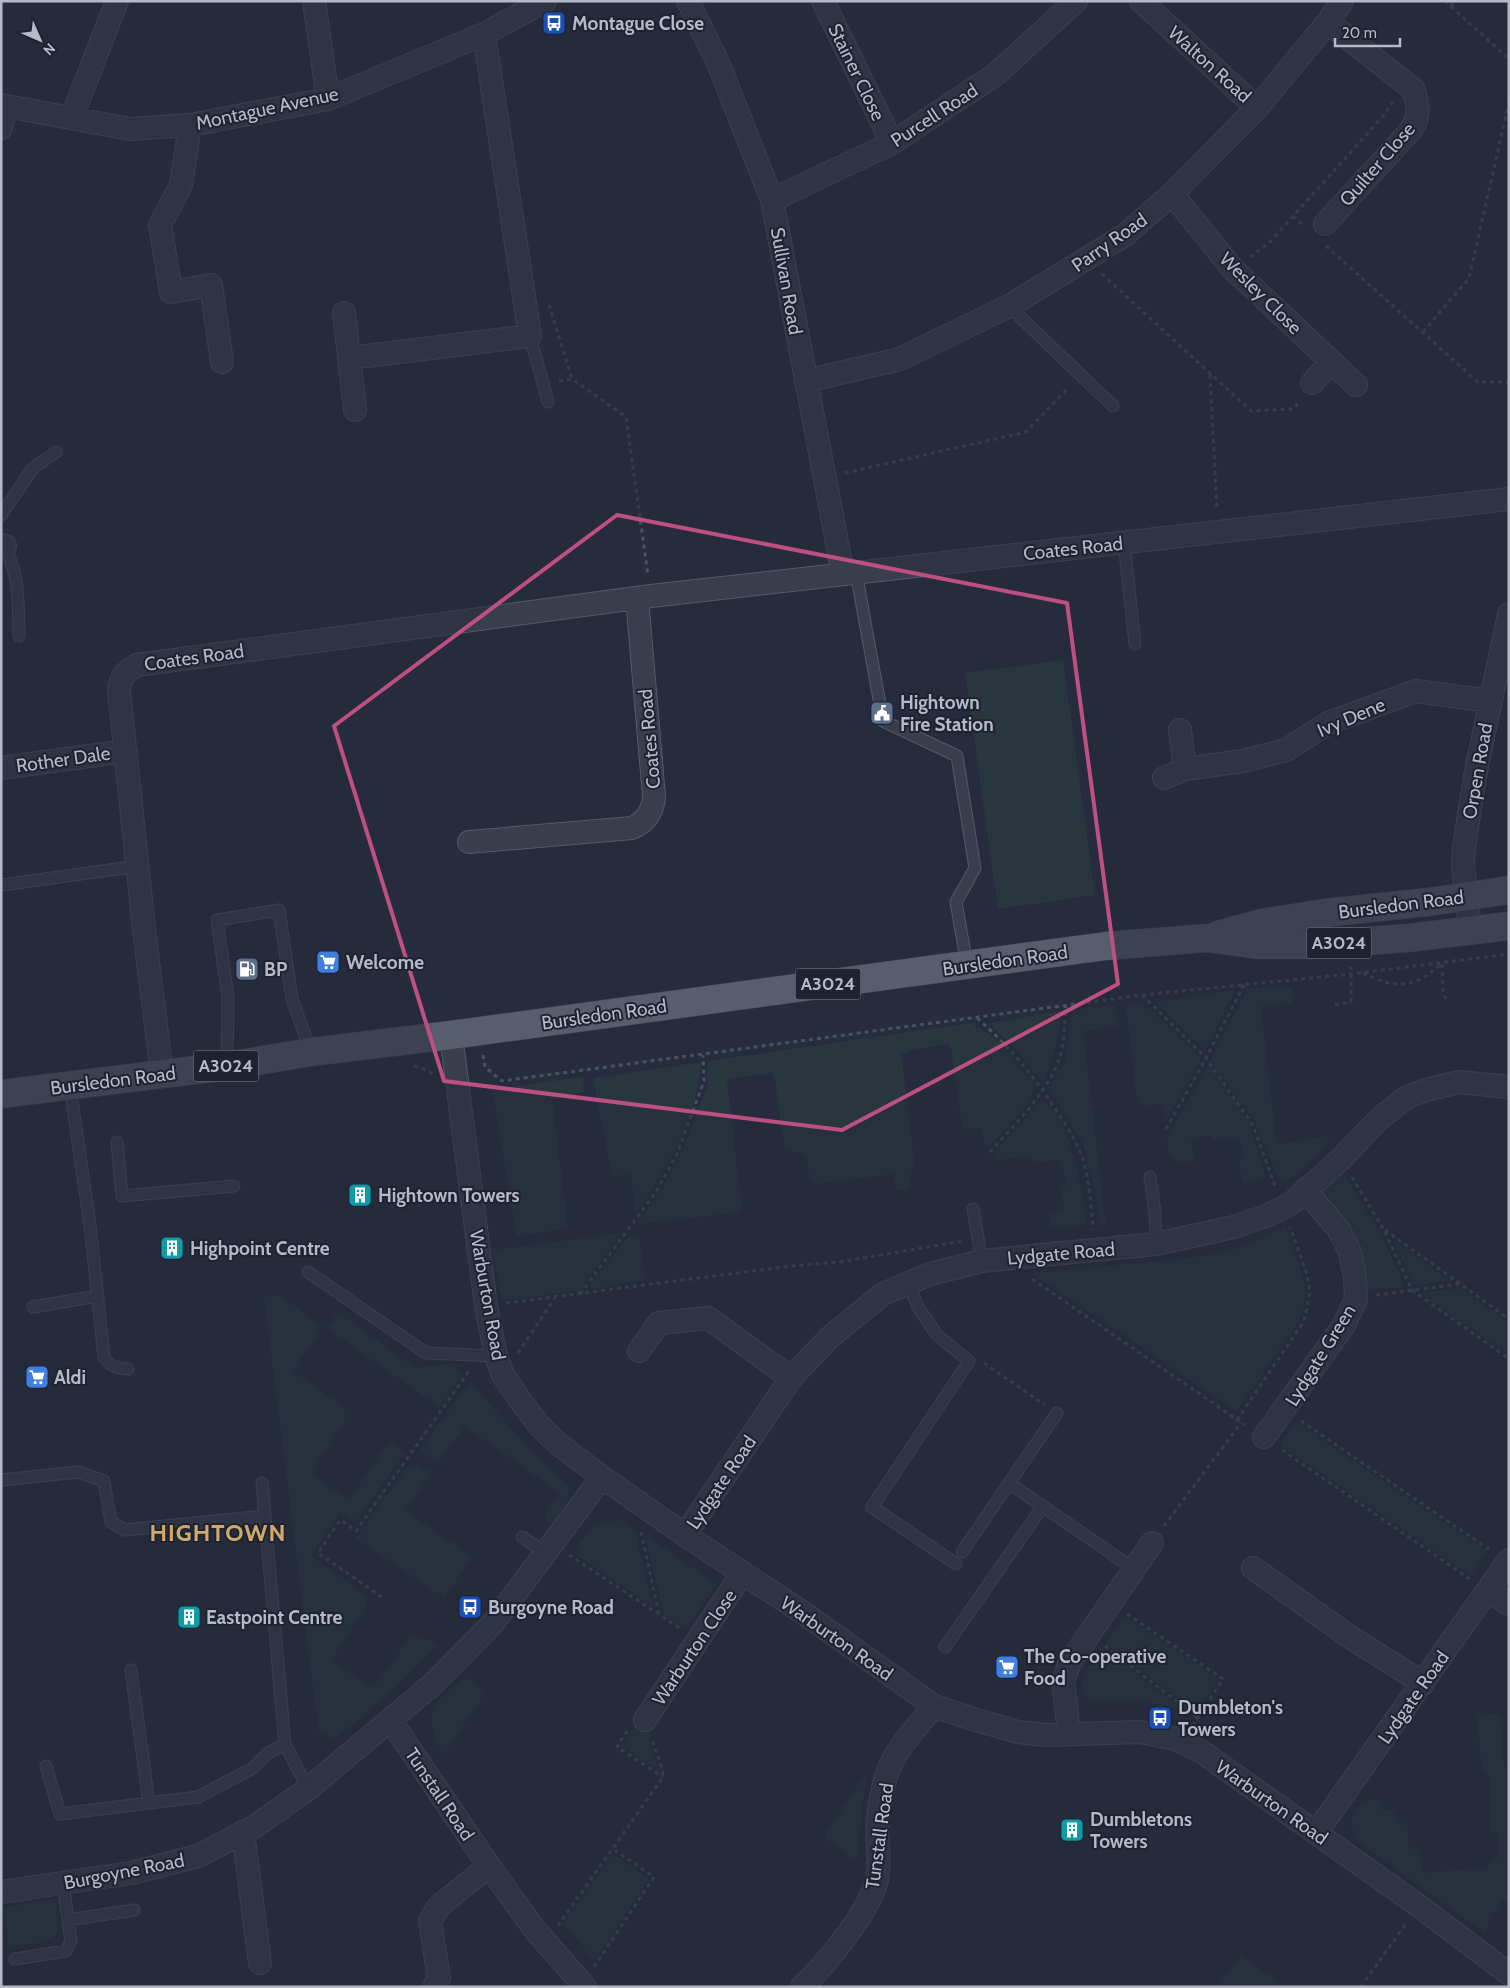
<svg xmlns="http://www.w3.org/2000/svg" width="1510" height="1988" font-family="Cabin,sans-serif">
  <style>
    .green { fill: #28373e }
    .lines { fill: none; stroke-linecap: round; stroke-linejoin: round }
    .lane-casing { stroke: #545968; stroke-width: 13 }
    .street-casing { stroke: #545968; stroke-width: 24 }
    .primary-casing { stroke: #424756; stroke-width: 29 }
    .path { stroke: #45545b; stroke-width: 3; stroke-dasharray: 4 4; stroke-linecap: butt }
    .lane { stroke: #393e4d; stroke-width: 11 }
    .street { stroke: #393e4d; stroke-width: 22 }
    .primary { stroke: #575d6d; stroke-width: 28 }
    .marked { fill: none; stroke: #bd5081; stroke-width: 4; stroke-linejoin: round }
    .labels { text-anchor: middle; stroke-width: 4; stroke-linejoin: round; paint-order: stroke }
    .shield { fill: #1e2332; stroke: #888c9b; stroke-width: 1 }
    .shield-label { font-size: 18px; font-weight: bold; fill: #b5b9c8 }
    .poi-label { font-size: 19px; font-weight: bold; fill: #b5b9c8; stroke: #1e2332; text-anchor: start }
    .street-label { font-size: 19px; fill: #b5b9c8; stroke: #1e2332 }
    .district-label { font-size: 24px; font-weight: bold; letter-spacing: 1px; fill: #cfa86a; stroke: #1e2332 }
  </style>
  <rect width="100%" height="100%" fill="#262b3d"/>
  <path class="green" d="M 1063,660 L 1095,895 L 998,909 L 965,673 Z
    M 1292,987 L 1293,1003 L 1261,1006 L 1275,1133 L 1278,1144 L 1328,1136 L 1330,1139 L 1313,1160 L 1282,1185 L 1260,1137 L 1256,1123 L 1210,1061 L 1248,988 Z
    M 1235,990 L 1205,1050 L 1155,1002 Z
    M 1143,1003 L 1202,1058 L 1166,1122 L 1162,1103 L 1144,1106 L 1137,1101 L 1136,1097 L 1126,1004 Z
    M 1115,1005 L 1117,1026 L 1083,1031 L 1106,1224 L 1100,1226 L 1094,1186 L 1082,1142 L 1048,1087 L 1066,1061 L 1071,1010 Z
    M 1061,1011 C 1058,1037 1055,1060 1043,1082 L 1011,1045 L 989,1023 Z
    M 971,1023 L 999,1041 L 1036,1085 L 1028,1104 L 989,1147 L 985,1143 L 980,1127 L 966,1130 L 962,1126 L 951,1048 L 948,1044 L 916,1049 L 901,1054 L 915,1165 L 910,1176 L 911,1189 L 896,1191 L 893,1174 L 815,1184 L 809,1180 L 808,1160 L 805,1153 L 785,1150 L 775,1080 L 772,1073 L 727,1079 L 742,1212 L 637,1224 L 662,1188 L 682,1151 L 707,1087 L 708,1061 Z
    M 701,1062 C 698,1118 666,1170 635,1215 L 632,1179 L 629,1174 L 612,1177 L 593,1078 Z
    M 1209,1065 L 1249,1121 L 1266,1178 L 1242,1182 L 1239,1158 L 1243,1157 L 1239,1137 L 1213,1141 L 1212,1135 L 1191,1138 L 1194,1163 L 1180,1165 L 1169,1153 L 1167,1137 Z
    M 583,1077 L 584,1091 L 579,1093 L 552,1099 L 568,1228 L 517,1237 L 492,1089 Z
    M 1041,1100 C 1072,1115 1082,1194 1087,1224 L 1050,1229 L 1048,1213 L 1064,1209 L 1061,1187 L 1067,1185 L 1062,1162 L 1057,1160 L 1037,1163 L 1030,1156 L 997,1160 L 993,1159 L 992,1155 Z
    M 1342,1171 L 1382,1236 L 1405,1287 L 1363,1290 L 1320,1195 Z
    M 1285,1226 L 1293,1245 L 1307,1291 L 1301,1318 L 1237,1411 L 1031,1273 L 1172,1260 L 1218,1254 L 1253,1243 Z
    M 621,1233 L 580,1291 L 502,1300 L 493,1250 Z
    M 639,1235 L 645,1280 L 593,1289 L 589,1285 L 627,1238 Z
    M 1393,1240 L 1450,1281 L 1413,1285 Z
    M 1460,1288 L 1509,1323 L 1509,1355 L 1420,1293 Z
    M 279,1295 L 323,1327 L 292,1371 L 338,1403 C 345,1408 346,1413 345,1421 L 310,1473 L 349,1501 L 389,1442 L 405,1453 L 355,1523 L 340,1513 L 311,1556 L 363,1593 L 368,1598 L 367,1604 L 331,1661 L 370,1686 L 379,1681 L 412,1634 L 439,1644 L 387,1695 L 335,1739 L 319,1733 L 264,1297 Z
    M 338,1312 L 415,1368 L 454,1363 L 462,1375 L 439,1407 L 327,1328 Z
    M 470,1382 L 537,1457 L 569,1486 L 568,1499 L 554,1521 L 548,1522 L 544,1518 L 560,1493 L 465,1426 L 438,1463 L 420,1450 Z
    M 1296,1422 L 1487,1551 L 1471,1576 L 1280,1445 Z
    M 418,1464 L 431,1473 L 405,1511 L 473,1557 L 444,1598 L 356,1538 L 407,1467 Z
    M 620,1520 L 635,1531 L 653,1607 L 573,1553 L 594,1524 Z
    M 645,1535 L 709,1579 L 716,1586 L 685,1629 L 663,1614 Z
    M 1124,1616 L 1219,1679 L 1196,1713 L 1106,1643 Z
    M 1102,1648 L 1183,1710 L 1142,1701 L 1090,1701 L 1082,1691 L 1082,1682 L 1087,1671 Z
    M 465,1677 L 486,1692 L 443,1755 C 420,1712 432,1705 465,1677 Z
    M 1500,1714 L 1504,1769 L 1509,1770 L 1509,1900 L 1502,1901 L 1491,1916 L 1485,1933 L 1360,1843 C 1347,1825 1351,1818 1362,1801 L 1380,1799 L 1382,1810 L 1396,1809 L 1397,1824 L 1407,1823 L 1409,1849 L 1420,1849 L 1422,1873 L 1486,1868 L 1497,1859 L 1499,1850 L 1498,1832 L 1491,1832 L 1489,1773 L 1482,1773 L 1477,1715 Z
    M 639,1719 L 652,1727 C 646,1744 656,1756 660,1772 L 621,1746 Z
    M 867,1772 L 856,1860 L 824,1837 Z
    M 613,1853 L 649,1879 L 595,1962 L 563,1923 Z
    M 55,1899 C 55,1909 59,1922 57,1931 C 54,1944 20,1945 9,1947 L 2,1908 Z
    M 1241,1956 L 1285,1987 L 1218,1987 Z"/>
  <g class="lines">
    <g class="lane-casing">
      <path id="lane" d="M 1011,305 L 1020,317 L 1113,406
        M 530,336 L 548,402
        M 1,515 L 33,468 L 56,452
        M 1124,542 L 1135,644
        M 5,546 C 20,580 18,601 19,636
        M 856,572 L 883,721 L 957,756 L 975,868 L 956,902 L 967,965
        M 2,885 L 138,866
        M 227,1066 L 228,997 L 217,920 L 279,910 L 292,999 L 311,1052
        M 70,1087 L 90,1225 L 104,1357 C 110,1367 117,1368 128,1369
        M 117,1142 L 122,1196 L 234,1186
        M 1150,1177 L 1155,1212 L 1156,1244
        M 973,1209 L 982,1261
        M 308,1272 L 426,1353 L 496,1356
        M 908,1283 L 918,1307 L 937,1335 L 969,1361 L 872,1507 L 956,1564
        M 33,1307 L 98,1296
        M 1,1480 L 78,1472 L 104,1481 L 111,1522 L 125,1530 L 264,1516
        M 262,1483 L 285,1744 L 308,1789
        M 1009,1483 L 1134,1569
        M 522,1537 L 546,1553
        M 962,1552 L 1057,1413
        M 945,1647 L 1043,1506
        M 131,1670 L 149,1803
        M 46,1766 L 60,1814 L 198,1797 L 253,1768 L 268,1753 L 285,1744
        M 68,1920 L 134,1910
        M 15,1959 L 66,1951 L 71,1941 L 63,1883"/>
    </g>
    <g class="street-casing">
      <path id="street" d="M 314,1 L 328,99
        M 688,1 L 719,65 L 772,200 L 843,574
        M 823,1 L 892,143
        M 1141,1 L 1257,108
        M 1,105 L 130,129 L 190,125 L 328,99 L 484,34 L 545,1
        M 72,117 L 117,1
        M 190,125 L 181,185 L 160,225 L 171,292 L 211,285 L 222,362
        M 1,128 L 6,106
        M 1172,194 L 1232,268 L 1356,385
        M 772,200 L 892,143 L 995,75 L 1076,1
        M 1325,224 L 1410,131 L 1416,121 L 1418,110 L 1414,90 L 1328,22
        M 344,313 L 355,410
        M 350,358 L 530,336 L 484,34
        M 806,381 L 900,359 L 1011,305 L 1125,235 L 1172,194 L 1257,108 L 1328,22 L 1342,1
        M 1312,383 L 1331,362
        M 1,545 L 5,546
        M 1180,730 L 1185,769
        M 1,768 L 126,751
        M 1164,778 L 1185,769 L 1243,761 L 1286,750 L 1328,723 L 1416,691 L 1490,701
        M 469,842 L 632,828 C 646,822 653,811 654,796 L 637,598
        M 1470,929 L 1463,865 L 1464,847 L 1475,776 L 1509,614
        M 451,1035 L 486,1306 L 496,1356 L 503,1375 L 522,1403 L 539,1425 L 557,1443 L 602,1477 L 685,1535 L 805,1614 L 934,1706 L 973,1719 L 1018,1732 L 1046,1735 L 1140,1732 L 1175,1739 L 1202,1752 L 1419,1906 L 1509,1974
        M 162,1074 L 145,938 L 119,691 C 120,677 125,672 137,665 L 651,596 L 1509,499
        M 639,1351 L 659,1323 L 708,1318 L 791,1378
        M 1264,1437 L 1344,1325 L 1356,1299 L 1355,1278 L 1350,1252 L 1339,1230 L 1305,1190
        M 685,1535 L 791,1378 L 830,1337 L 883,1294 L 930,1274 L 982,1261 L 1156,1244 L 1234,1227 L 1266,1216 L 1283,1208 L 1293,1202 L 1341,1159 L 1379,1119 L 1407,1097 L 1426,1090 L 1459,1082 L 1509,1087
        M 1253,1568 L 1350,1637 L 1423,1683
        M 1487,1591 L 1509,1604
        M 645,1720 L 742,1574
        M 391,1721 L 489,1866 L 535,1930 L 585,1987
        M 1069,1733 L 1063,1681 L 1070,1662 L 1152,1543
        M 243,1832 L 260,1963
        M 1316,1833 L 1509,1560
        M 1,1892 L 131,1873 L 198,1856 L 254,1827 L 308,1789 L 433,1684 L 494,1622 L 602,1477
        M 434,1987 L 439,1978 L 430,1921 L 439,1906 L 489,1866
        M 802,1987 C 826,1964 874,1907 878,1874 C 880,1856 876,1838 878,1820 C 879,1807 883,1784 888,1771 C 896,1748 919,1725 934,1706"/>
    </g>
    <g class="primary-casing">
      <path id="primary" d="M 1218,935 L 1261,923 L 1324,913 L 1428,902 L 1509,890
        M 1,1094 L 227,1066 L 311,1052 L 451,1035 L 1106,946 L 1207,938 L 1257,945 L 1313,945 L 1408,938 L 1509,926"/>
    </g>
    <path class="path" d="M 1445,1 L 1509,59
      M 1451,6 L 1454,1
      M 1293,216 L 1303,225
      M 1326,246 L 1478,382 L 1509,382
      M 1250,257 L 1269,243 L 1385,114 L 1394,100
      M 1102,274 L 1251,411 L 1294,409 L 1300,400
      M 549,305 L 572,379
      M 1423,332 L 1469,278 L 1509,102
      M 1210,375 L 1217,511
      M 559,381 L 572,379 L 626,417 L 648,575
      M 845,473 L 1026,432 L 1069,387
      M 1442,964 L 1443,992 L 1446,999
      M 1363,973 C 1395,989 1414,989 1441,964
      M 1142,995 L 1206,1058 L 1253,1125 L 1276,1189
      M 1335,1005 L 1351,1002 L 1351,967
      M 977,1018 C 1010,1047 1034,1076 1058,1113 C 1068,1128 1078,1144 1083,1160 C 1090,1182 1091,1206 1093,1229
      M 483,1055 L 485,1067 L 502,1081 L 1142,995 L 1351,974 L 1509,954
      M 414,1066 L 427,1070 L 434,1075
      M 1166,1129 L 1206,1058 L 1244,985
      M 990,1152 C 1014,1125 1050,1091 1060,1056 C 1065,1041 1064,1022 1066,1006
      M 1352,1177 L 1384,1230 L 1412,1290 L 1509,1359
      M 1385,1230 L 1509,1319
      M 1032,1279 L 1245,1425
      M 580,1294 L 656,1192 L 677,1154 L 704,1081 L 703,1055
      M 1376,1295 L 1459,1284
      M 506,1303 L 791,1266 L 839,1262 L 963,1241
      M 518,1353 L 555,1298
      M 984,1363 L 1045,1405
      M 1237,1420 L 1304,1321 L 1310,1292 L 1307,1274 L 1290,1227
      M 1301,1421 L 1490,1550
      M 1282,1450 L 1470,1579
      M 1164,1526 L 1241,1423
      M 641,1532 L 659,1614
      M 569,1555 L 681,1629
      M 382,1597 L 318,1553 L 340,1520 L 356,1531 L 469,1371
      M 1127,1614 L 1223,1679 L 1193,1725
      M 1105,1646 L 1198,1718
      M 627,1731 L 617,1747 L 663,1777
      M 558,1926 L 663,1777 C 663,1763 654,1753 653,1740
      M 594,1967 L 654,1877 L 613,1849
      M 1361,1987 L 1407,1922"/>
    <use href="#lane" class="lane"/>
    <use href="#street" class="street"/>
    <use href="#primary" class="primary"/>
  </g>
  <path d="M0 0H1510V1988H0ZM 617,515 L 1067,603 L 1118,984 L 842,1130 L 444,1081 L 334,726 Z" fill="#262b3d" fill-opacity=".55" fill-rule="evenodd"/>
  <path class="marked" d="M 617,515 L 1067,603 L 1118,984 L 842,1130 L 444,1081 L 334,726 Z"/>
  <defs>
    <g id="bus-square" transform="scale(1.25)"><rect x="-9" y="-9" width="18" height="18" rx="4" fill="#1a4fb4" stroke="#1e2332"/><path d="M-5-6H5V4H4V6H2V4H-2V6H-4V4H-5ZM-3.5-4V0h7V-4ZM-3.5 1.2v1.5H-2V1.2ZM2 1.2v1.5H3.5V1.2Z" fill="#fff"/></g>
    <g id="civic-square" transform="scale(1.25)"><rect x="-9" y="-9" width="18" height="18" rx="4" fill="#5c6f8a" stroke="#1e2332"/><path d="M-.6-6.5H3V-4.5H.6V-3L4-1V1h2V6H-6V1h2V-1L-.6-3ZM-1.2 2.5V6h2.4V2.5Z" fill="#fff"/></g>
    <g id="supermarket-square" transform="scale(1.25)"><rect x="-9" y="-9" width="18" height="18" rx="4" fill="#3f7fe0" stroke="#1e2332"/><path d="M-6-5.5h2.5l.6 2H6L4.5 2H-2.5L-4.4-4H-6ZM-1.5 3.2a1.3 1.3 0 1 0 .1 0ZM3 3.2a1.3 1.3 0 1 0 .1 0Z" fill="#fff"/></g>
    <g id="fuel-square" transform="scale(1.25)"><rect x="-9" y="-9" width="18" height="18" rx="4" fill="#5c6f8a" stroke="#1e2332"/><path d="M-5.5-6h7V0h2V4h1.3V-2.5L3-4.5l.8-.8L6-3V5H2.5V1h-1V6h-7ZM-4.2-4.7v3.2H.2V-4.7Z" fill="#fff"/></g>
    <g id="building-square" transform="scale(1.25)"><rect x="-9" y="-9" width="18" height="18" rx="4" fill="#0f9aa8" stroke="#1e2332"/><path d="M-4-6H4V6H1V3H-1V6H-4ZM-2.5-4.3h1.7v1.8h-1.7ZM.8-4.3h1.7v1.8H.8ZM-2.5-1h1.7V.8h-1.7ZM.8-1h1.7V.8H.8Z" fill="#fff"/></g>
  </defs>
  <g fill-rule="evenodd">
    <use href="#bus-square" x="554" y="23"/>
    <use href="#civic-square" x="882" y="713"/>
    <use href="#supermarket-square" x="328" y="962"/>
    <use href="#fuel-square" x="247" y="969"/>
    <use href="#building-square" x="360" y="1195"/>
    <use href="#building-square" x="172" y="1248"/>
    <use href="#supermarket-square" x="37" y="1377"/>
    <use href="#bus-square" x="470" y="1607"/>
    <use href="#building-square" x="189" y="1617"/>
    <use href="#supermarket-square" x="1007" y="1667"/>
    <use href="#bus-square" x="1160" y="1718"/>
    <use href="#building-square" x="1072" y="1830"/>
  </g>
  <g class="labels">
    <g class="shield">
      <rect x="1306.5" y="927.5" width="65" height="31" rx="4"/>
      <rect x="795.5" y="968.5" width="65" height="31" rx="4"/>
      <rect x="193.5" y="1050.5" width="65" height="31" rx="4"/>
    </g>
    <g class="shield-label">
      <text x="1339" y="949">A3024</text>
      <text x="828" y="990">A3024</text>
      <text x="226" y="1072">A3024</text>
    </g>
    <g class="poi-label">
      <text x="572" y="30">Montague Close</text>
      <text x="900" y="709">Hightown<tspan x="900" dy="22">Fire Station</tspan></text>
      <text x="346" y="969">Welcome</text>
      <text x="264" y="976">BP</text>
      <text x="378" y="1202">Hightown Towers</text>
      <text x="190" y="1255">Highpoint Centre</text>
      <text x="54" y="1384">Aldi</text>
      <text x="488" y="1614">Burgoyne Road</text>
      <text x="206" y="1624">Eastpoint Centre</text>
      <text x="1024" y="1663">The Co-operative<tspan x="1024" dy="22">Food</tspan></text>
      <text x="1178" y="1714">Dumbleton's<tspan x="1178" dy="22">Towers</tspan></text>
      <text x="1090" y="1826">Dumbletons<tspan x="1090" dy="22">Towers</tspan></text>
    </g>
    <g class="street-label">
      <text transform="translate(1210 64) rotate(42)" y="7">Walton Road</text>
      <text transform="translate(857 72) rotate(64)" y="7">Stainer Close</text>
      <text transform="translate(267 108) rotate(-12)" y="7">Montague Avenue</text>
      <text transform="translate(934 115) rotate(-33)" y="7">Purcell Road</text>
      <text transform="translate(1377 164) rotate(-49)" y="7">Quilter Close</text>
      <text transform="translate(1109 242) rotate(-35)" y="7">Parry Road</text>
      <text transform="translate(787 281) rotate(80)" y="7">Sullivan Road</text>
      <text transform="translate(1261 293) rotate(45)" y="7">Wesley Close</text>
      <text transform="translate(1073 548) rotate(-6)" y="7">Coates Road</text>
      <text transform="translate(194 657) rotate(-8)" y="7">Coates Road</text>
      <text transform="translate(1351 717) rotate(-23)" y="7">Ivy Dene</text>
      <text transform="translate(649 739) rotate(-95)" y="7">Coates Road</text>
      <text transform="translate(63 759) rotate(-8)" y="7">Rother Dale</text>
      <text transform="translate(1477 771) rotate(-80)" y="7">Orpen Road</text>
      <text transform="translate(1401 904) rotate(-7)" y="7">Bursledon Road</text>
      <text transform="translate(1005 960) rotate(-8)" y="7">Bursledon Road</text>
      <text transform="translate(604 1014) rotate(-8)" y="7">Bursledon Road</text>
      <text transform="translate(113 1080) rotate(-7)" y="7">Bursledon Road</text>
      <text transform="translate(1061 1253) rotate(-5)" y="7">Lydgate Road</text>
      <text transform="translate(488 1295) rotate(80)" y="7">Warburton Road</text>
      <text transform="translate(1320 1355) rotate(-58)" y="7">Lydgate Green</text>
      <text transform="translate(721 1482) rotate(-56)" y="7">Lydgate Road</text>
      <text transform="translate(837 1638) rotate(35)" y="7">Warburton Road</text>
      <text transform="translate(694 1647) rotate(-56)" y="7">Warburton Close</text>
      <text transform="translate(1413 1697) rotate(-55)" y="7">Lydgate Road</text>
      <text transform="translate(440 1794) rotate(56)" y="7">Tunstall Road</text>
      <text transform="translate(1272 1802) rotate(35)" y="7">Warburton Road</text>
      <text transform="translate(879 1836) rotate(-82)" y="7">Tunstall Road</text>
      <text transform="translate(124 1871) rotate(-11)" y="7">Burgoyne Road</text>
    </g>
    <g class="district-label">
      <text x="218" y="1541">HIGHTOWN</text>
    </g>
  </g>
  <rect width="1510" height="1988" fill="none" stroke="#b5b9c8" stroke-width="5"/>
  <g transform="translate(40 40) rotate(135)" stroke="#1e2332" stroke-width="4" paint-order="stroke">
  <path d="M0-4L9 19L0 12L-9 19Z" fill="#b5b9c8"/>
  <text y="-8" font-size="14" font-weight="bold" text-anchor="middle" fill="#b5b9c8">N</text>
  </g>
  <path d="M1335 38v8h65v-8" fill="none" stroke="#b5b9c8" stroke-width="2.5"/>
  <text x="1342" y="38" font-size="15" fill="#b5b9c8" stroke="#1e2332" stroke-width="4" paint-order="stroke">20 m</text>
</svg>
